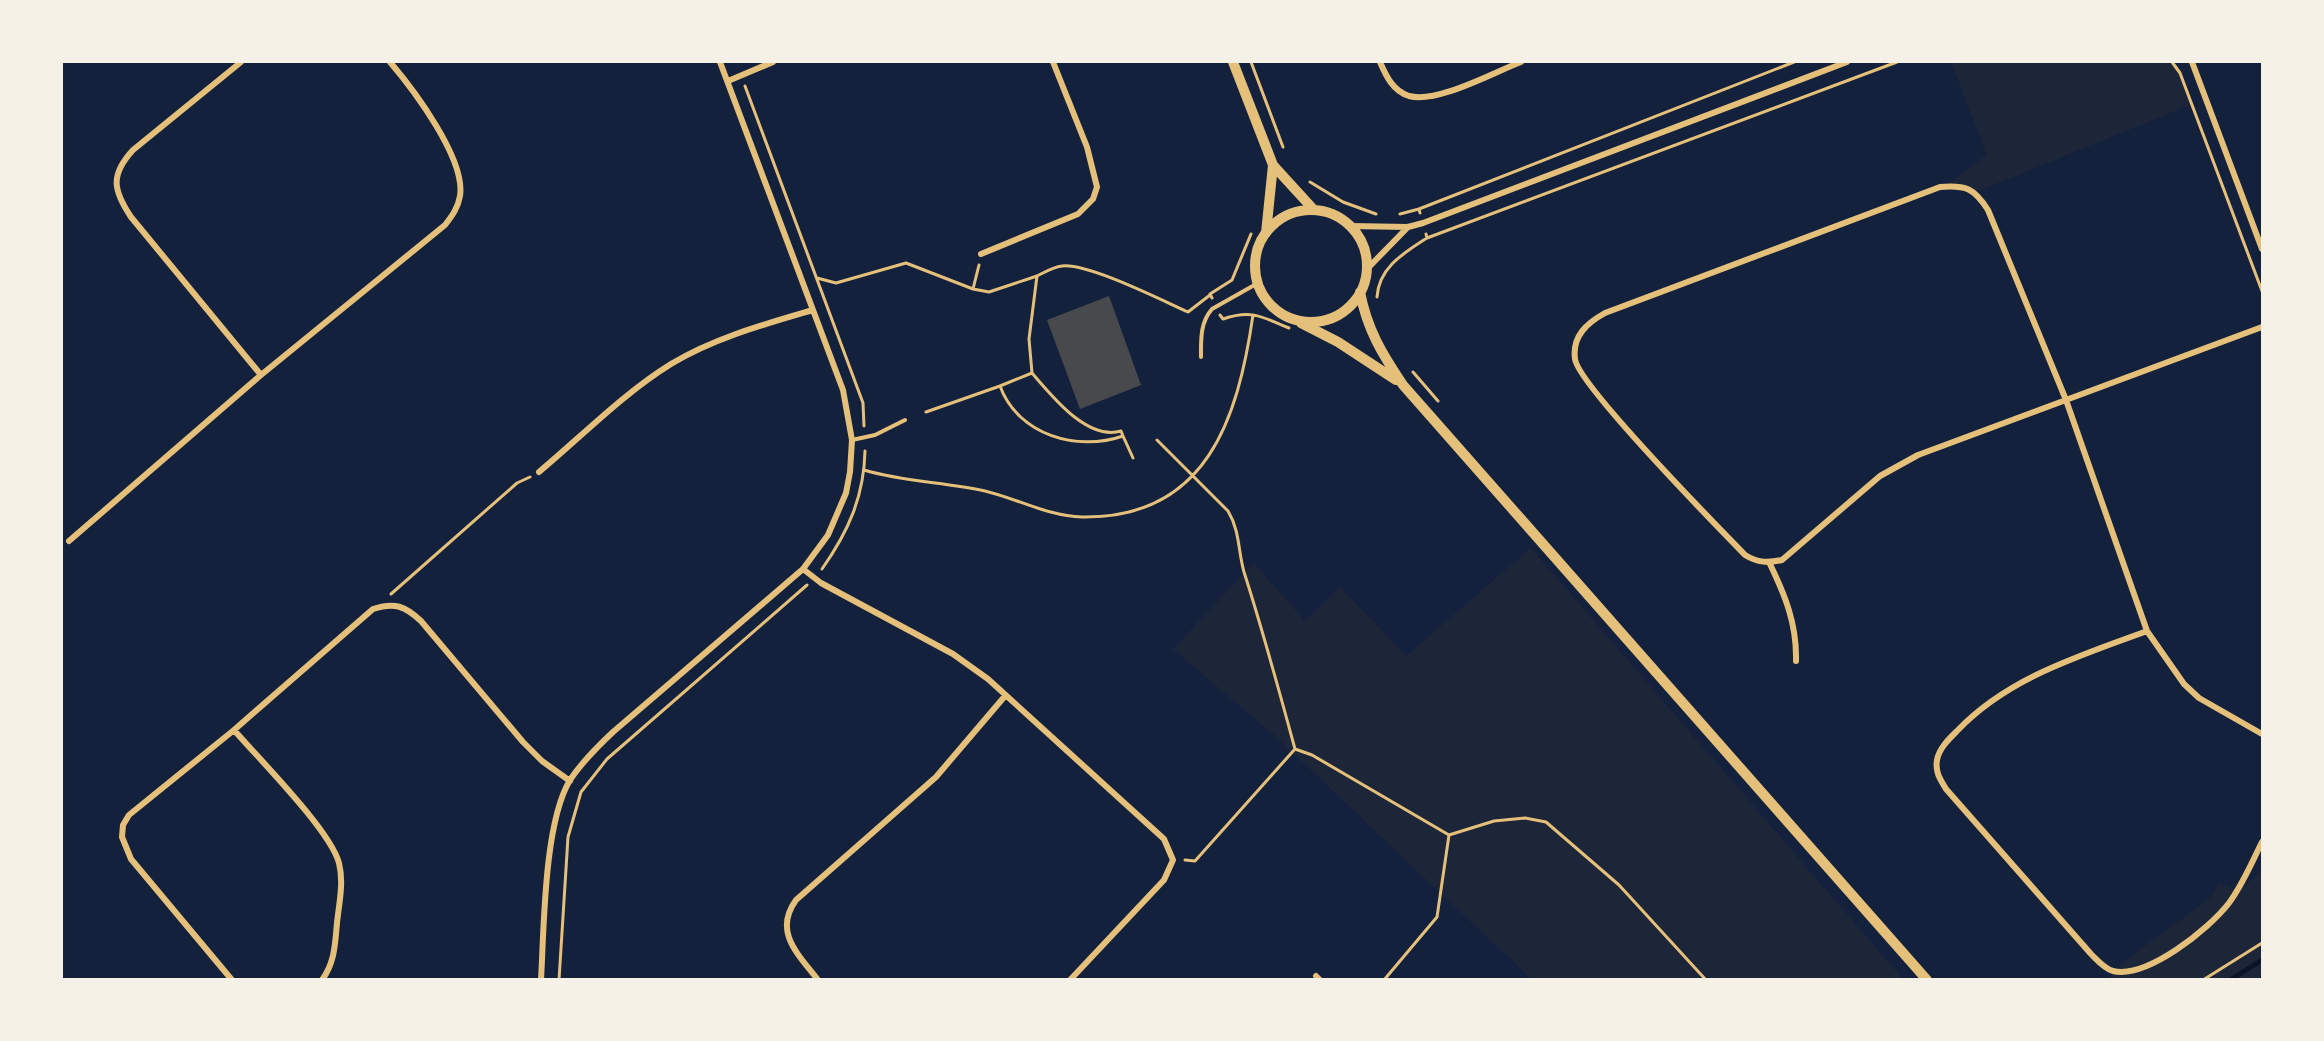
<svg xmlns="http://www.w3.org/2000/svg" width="2324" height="1041" font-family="'Roboto Condensed',sans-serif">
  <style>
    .green { fill: #1d2539 }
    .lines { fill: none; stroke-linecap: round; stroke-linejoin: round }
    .stream { stroke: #0b132b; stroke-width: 5 }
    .building { fill: #48494c }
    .path { stroke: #e5c07b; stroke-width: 3 }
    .service { stroke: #e5c07b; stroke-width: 4 }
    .minor { stroke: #e5c07b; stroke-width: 6 }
    .tertiary { stroke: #e5c07b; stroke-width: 10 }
  </style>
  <rect width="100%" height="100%" fill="#14213d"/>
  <path class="green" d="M 1951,62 L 2172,62 L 2180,73 L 2190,105 L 1971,194 L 1948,184 L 1987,155 Z
    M 1531,548 L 1903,979 L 1531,979 L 1274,735 L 1173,649 L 1254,563 L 1305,621 L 1340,587 L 1406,656 Z
    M 2262,870 L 2262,979 L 2107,980 L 2128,958 L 2208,900 L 2219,884 L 2240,890 Z"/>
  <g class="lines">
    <path class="stream" d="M 2230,980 L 2262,960"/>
  </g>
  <path class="building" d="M 1109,296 L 1141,385 L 1080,409 L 1047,320 Z"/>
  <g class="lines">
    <path class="path" d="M 1251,62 L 1283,147
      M 2172,62 L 2180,73 L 2262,291
      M 745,86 L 863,403 L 864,426
      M 1310,182 L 1343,202 L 1376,214
      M 1419,209 L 1794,62
      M 1400,214 L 1419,209 L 1420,213
      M 1427,238 L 1897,62
      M 817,278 L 836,283 L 906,263 L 973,289 L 989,292 L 1037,276
      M 973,289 L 979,265
      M 1377,297 C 1379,267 1404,253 1427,238 L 1426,234
      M 1212,298 L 1210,294 L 1232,280 L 1251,234
      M 1220,315 L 1223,319 C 1252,309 1262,317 1289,328
      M 1413,372 L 1438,401
      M 1032,373 C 1052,396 1087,441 1121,431 L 1123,436
      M 926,412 L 1000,386
      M 1157,440 L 1228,511 C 1240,531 1238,551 1244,572 C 1263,631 1279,690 1295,749
      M 1133,458 L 1123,436 C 1077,452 1018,435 1000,386 L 1032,373 L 1029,339 L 1037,276 C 1045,272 1053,267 1062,266 C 1088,263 1161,300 1188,312 L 1210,295
      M 864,470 C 904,482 945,482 985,491 C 1018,499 1048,516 1082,517 C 1207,519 1238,418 1253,315
      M 822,569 C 848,532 864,497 865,451
      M 391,594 L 517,483 L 530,477
      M 1185,860 L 1195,861 L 1295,749 L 1312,755 L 1449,835 L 1494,821 L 1525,818 L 1546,822 L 1619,885 L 1706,980
      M 559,980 L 568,837 L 581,792 L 607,759 L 807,585
      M 1384,980 L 1437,917 L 1449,835
      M 2203,980 L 2262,943"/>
    <path class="service" d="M 1201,357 C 1201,339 1200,323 1212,309 L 1258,283
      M 852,440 L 875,435 L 905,420"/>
    <path class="minor" d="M 241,62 L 133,150 C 110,175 113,190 131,217 L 261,375
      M 1380,62 C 1386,76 1393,91 1409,96 C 1437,104 1494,72 1521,62
      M 2192,62 L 2262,249
      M 728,81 L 773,62
      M 1350,226 L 1408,227 L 1423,223 L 1847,62
      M 981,254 L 1078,214 L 1093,199 L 1097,187 L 1087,147 L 1053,62
      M 1367,269 L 1408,227
      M 2262,327 L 1918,455 L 1880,476 L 1782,560 C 1768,563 1758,563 1745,555 C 1719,528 1578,385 1575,359 C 1572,336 1587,323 1605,313 L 1940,187 C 1966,185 1974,188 1988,210 L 2066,400 L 2147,631 L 2184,684 L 2199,698 L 2262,734
      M 539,472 C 582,436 624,393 671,364 C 714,338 765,324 813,310
      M 69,541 L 261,375 L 445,225 C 452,216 458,208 460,196 C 466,159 413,89 390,62
      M 1769,562 C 1785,595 1797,624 1796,661
      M 803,569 L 821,583 L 953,654 L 988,679 L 1164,839 L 1173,860 L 1164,880 L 1070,980
      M 2147,631 C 2080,656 2009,677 1958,730 C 1950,738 1939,748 1937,760 C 1935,772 1940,779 1946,789 L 2091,954 C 2097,960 2105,969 2113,971 C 2147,979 2209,929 2229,903 C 2243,884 2252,862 2262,842
      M 234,730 C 259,759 330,830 339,863 C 344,883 339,903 337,923 C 335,944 335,962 322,980
      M 1316,976 L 1320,980
      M 232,980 L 131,859 L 122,837 L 123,825 L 129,815 L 234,730 L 373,609 C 395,602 405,606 421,621 L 523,742 L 542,761 L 570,781
      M 541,980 C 544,928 544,823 570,780 C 582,762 597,747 613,732 L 803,569 L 828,535 L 846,493 L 850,472 L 852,440 L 843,390 L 720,62
      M 818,980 C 798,954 773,932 796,900 L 936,777 L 1005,696"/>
    <path class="tertiary" d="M 1233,62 L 1273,165 L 1314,210
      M1255 266a56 56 0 1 1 112 0a56 56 0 1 1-112 0Z
      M 1266,233 L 1273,165
      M 1360,292 C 1367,329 1382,354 1403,385 L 1927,980
      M 1301,323 L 1338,342 L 1396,380"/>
  </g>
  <rect width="2324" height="1041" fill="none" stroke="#f6f1e7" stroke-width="126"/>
</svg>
